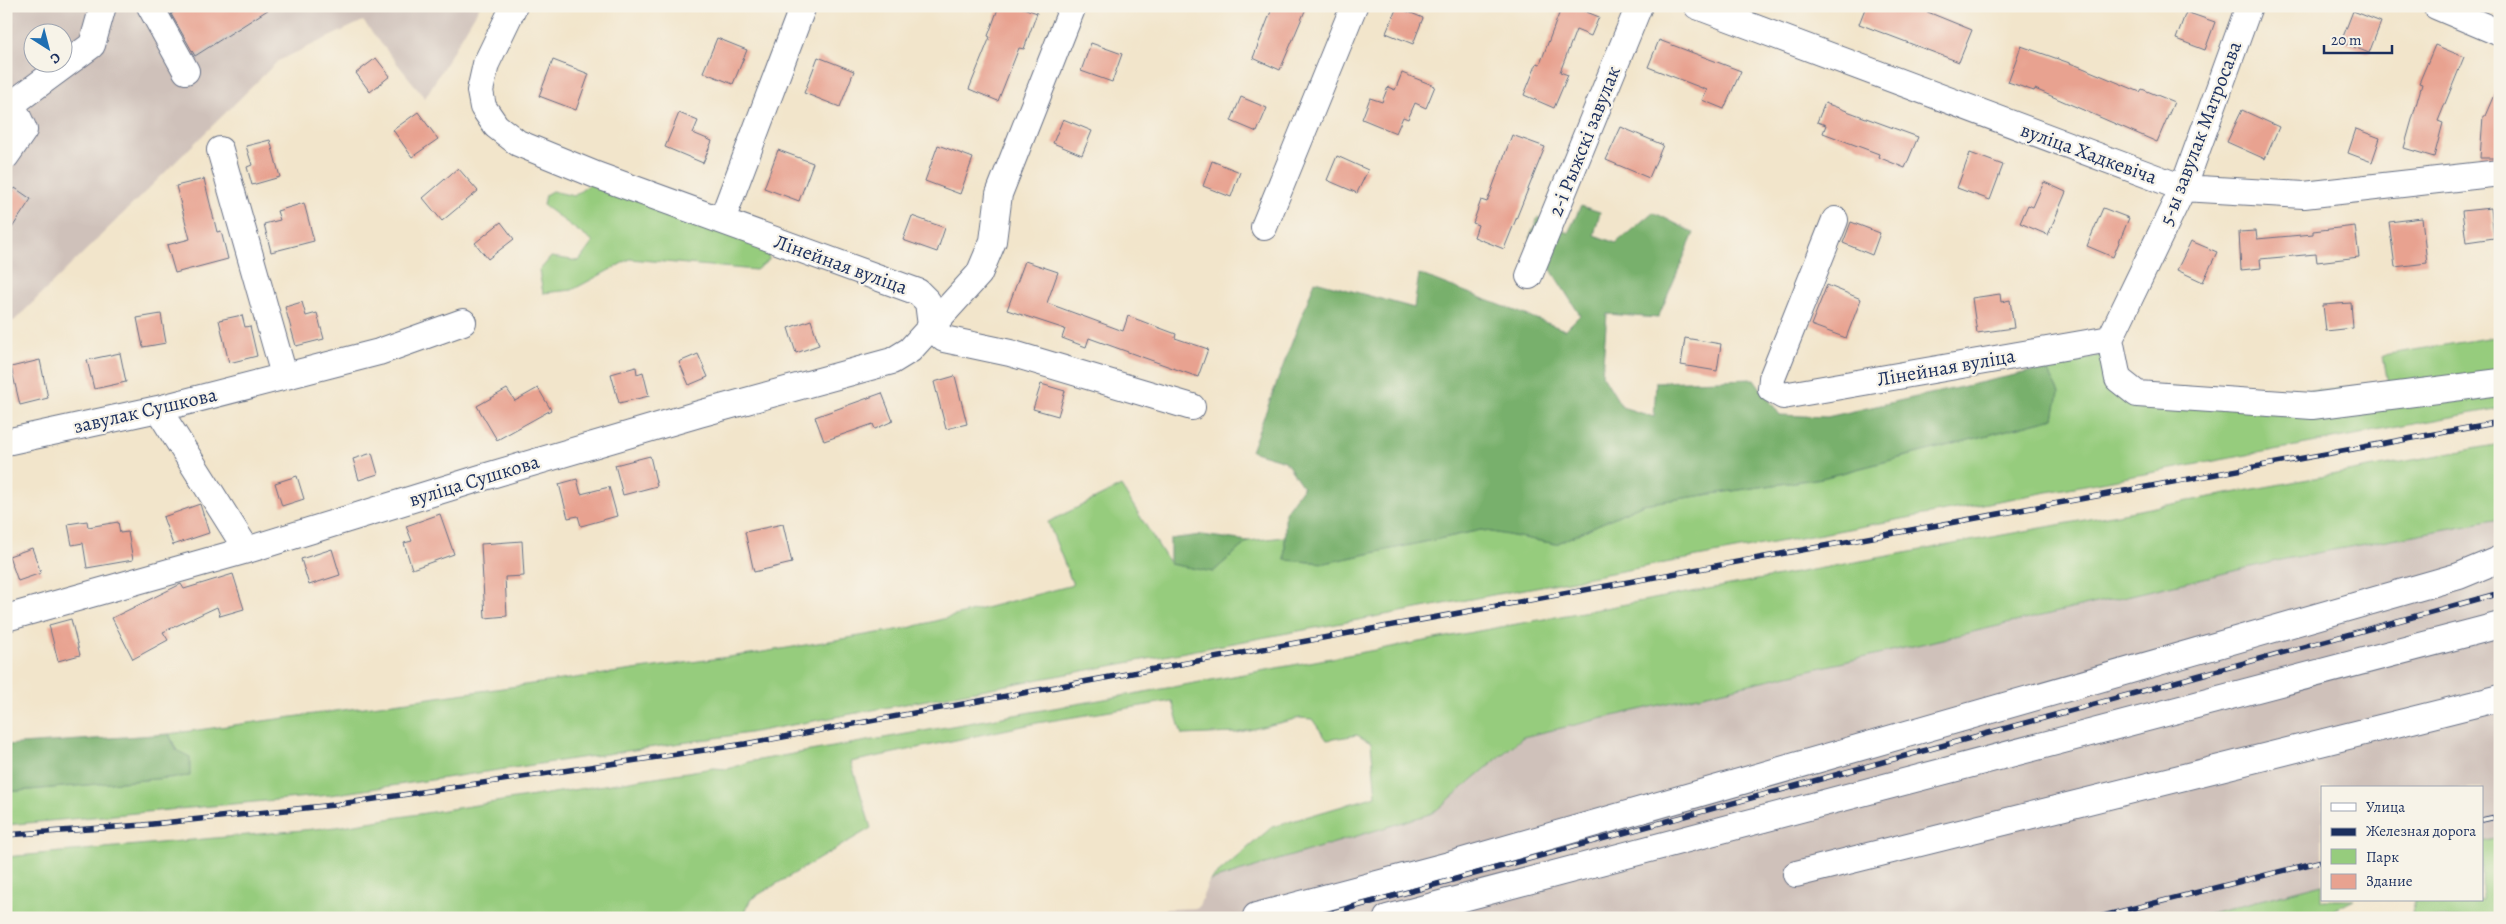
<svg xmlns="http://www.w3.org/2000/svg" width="2506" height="924" font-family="Alegreya,serif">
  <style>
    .industrial { fill: #cfc1ba; fill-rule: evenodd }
    .green { fill: #96cc7d; stroke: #587e6e }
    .forest { fill: #78b06c; stroke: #4a7065 }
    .building { fill: #e8a290 }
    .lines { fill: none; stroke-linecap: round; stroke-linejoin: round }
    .minor-casing { stroke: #666f84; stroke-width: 28 }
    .minor { stroke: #fff; stroke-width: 26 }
    .rail-casing { stroke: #1b2f5e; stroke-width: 5.5 }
    .rail { stroke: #f7f3e8; stroke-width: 4; stroke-dasharray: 11; stroke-linecap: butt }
    .labels { text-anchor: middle; stroke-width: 4.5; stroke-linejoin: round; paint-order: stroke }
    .street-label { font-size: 20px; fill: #1b2f5e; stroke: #f7f3e8 }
  </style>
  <rect width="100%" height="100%" fill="#f7f3e8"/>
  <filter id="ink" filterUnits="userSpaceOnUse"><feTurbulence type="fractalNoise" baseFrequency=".02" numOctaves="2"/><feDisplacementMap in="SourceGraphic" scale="10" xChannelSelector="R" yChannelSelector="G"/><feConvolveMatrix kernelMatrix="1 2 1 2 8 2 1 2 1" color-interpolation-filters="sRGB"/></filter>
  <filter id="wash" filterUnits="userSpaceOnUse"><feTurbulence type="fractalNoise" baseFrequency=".0096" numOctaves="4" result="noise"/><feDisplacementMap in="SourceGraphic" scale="20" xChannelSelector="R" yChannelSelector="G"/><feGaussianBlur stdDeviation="1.12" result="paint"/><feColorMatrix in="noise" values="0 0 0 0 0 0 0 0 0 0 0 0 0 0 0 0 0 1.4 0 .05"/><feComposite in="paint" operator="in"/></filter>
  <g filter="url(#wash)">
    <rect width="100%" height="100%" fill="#f2e5cb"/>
    <path class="industrial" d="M 6,6 L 480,6 L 425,98 L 363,21 L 278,61 L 14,321 L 6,321 ZM 32,32 L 62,32 L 62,62 L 32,62 Z
      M 2500,519 L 2500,838 L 2482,842 L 2482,788 L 2322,788 L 2322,884 L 2191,918 L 1123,918 L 1168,909 L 1198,908 L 1209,881 L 1433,813 L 1523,737 L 2285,559 Z"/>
    <path class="green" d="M 594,181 L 767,247 L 769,260 L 756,270 L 630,259 L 572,290 L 543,293 L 539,271 L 551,257 L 579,261 L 593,242 L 543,205 L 545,195 L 552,191 L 574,196 Z
      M 2500,336 L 2500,408 L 749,733 L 330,795 L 6,825 L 6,792 L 189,776 L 169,734 L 757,653 L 908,628 L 1073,585 L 1048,522 L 1121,486 L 1170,564 L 1213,572 L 1248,541 L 1285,537 L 1285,560 L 1325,563 L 1481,530 L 1556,544 L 1643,504 L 1822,478 L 2054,418 L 2059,393 L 2046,368 L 2105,354 L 2111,383 L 2258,395 L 2388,384 L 2383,355 Z
      M 2500,444 L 2500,519 L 2285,559 L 1523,737 L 1433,813 L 1209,881 L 1272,827 L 1376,796 L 1371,743 L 1357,735 L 1327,740 L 1312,719 L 1300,718 L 1236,733 L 1182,735 L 1172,701 L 1037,723 L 851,762 L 871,828 L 751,899 L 741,918 L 6,918 L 6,857 L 336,827 L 713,768 L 728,769 L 748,762 L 1184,685 Z
      M 2500,838 L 2500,918 L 2413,918 L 2414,900 L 2482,900 L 2482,842 Z
      M 2322,884 L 2322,900 L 2354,900 L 2318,918 L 2191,918 Z"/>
    <path class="forest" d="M 1581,206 L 1600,212 L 1594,235 L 1616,243 L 1653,212 L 1694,233 L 1658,318 L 1607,314 L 1602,374 L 1622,407 L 1654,417 L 1656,382 L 1754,379 L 1780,415 L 1827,417 L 2046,368 L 2059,393 L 2054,418 L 1822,478 L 1643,504 L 1556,544 L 1481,530 L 1325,563 L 1285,560 L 1285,512 L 1303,487 L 1285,461 L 1251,451 L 1315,281 L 1414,308 L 1419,274 L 1565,330 L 1580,315 L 1530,237 L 1538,217 L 1568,233 Z
      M 1201,535 L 1248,541 L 1213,572 L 1170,564 L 1170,539 Z
      M 169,734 L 176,750 L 190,757 L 190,776 L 6,792 L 6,745 Z"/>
    <g id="blocks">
      <path class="building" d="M 183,6 L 274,6 L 195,56 L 171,14 Z
        M 999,6 L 1018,6 L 1037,13 L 1024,49 L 1019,48 L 998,101 L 969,89 L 990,37 L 988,36 Z
        M 1273,6 L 1307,6 L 1280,70 L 1253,58 Z
        M 1562,6 L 1572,6 L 1599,17 L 1591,36 L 1576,30 L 1560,72 L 1568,75 L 1554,108 L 1524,95 L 1537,63 L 1540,64 Z
        M 1866,6 L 1913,6 L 1972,30 L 1959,62 L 1859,24 Z
        M 1397,7 L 1423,18 L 1413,44 L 1386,33 Z
        M 2353,11 L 2381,22 L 2369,53 L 2341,42 Z
        M 2186,12 L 2215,22 L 2205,50 L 2176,39 Z
        M 717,38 L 747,50 L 733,84 L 703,72 Z
        M 1659,40 L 1741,71 L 1724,109 L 1702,100 L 1707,90 L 1648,67 Z
        M 1091,43 L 1122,54 L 1112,82 L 1081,71 Z
        M 2435,45 L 2464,57 L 2438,121 L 2443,123 L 2434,157 L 2404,148 L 2422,84 L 2419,83 Z
        M 2021,46 L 2078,66 L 2140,92 L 2142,89 L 2174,102 L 2157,142 L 2035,89 L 2034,91 L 2008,82 Z
        M 818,57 L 854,71 L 840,107 L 804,93 Z
        M 376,58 L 390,76 L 370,92 L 356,73 Z
        M 553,60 L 589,74 L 576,110 L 539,96 Z
        M 1402,73 L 1435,86 L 1426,108 L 1415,103 L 1408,119 L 1403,117 L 1396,133 L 1362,119 L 1370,98 L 1382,102 L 1388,87 L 1395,90 Z
        M 2499,83 L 2500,158 L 2480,158 L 2483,116 L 2485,116 Z
        M 1241,97 L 1267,108 L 1257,132 L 1231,121 Z
        M 1825,103 L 1918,137 L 1905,168 L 1878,157 L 1879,154 L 1823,133 L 1826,125 L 1817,122 Z
        M 2242,110 L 2279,127 L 2265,159 L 2227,142 Z
        M 418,112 L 438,139 L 412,157 L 393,130 Z
        M 679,113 L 698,121 L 693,133 L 712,141 L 703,163 L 665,147 Z
        M 1063,119 L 1092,131 L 1082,155 L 1053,143 Z
        M 1621,127 L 1663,145 L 1649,178 L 1606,160 Z
        M 2356,129 L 2380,138 L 2372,162 L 2348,153 Z
        M 1512,135 L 1545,147 L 1504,249 L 1474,237 L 1478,225 L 1473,223 L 1481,200 L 1487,202 Z
        M 270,140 L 280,177 L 252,185 L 247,167 L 252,165 L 246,146 Z
        M 938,145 L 973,158 L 960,194 L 925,181 Z
        M 778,150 L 813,163 L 799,201 L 764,188 Z
        M 1970,153 L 2003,165 L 1990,200 L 1957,188 Z
        M 1337,156 L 1368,170 L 1357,193 L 1327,180 Z
        M 1212,161 L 1240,172 L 1231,197 L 1203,186 Z
        M 458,168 L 478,191 L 442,221 L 423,198 Z
        M 204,179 L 217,232 L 221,231 L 228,259 L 175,273 L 167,245 L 190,239 L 176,186 Z
        M 2044,182 L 2066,192 L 2048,235 L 2020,223 L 2028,205 L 2033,207 Z
        M 15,188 L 31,199 L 6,237 L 6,201 Z
        M 304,203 L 314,241 L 271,252 L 264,224 L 280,220 L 277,211 Z
        M 2103,208 L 2129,218 L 2113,257 L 2087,246 Z
        M 2491,208 L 2494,238 L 2466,242 L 2462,211 Z
        M 912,216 L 945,228 L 937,252 L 903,240 Z
        M 2422,218 L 2427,263 L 2395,267 L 2389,222 Z
        M 501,222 L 514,239 L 488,259 L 475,243 Z
        M 1851,222 L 1880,233 L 1872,255 L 1843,243 Z
        M 2355,226 L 2359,257 L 2317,262 L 2316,254 L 2260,259 L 2261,268 L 2241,270 L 2239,232 L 2256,231 L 2257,239 L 2313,234 L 2313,231 Z
        M 2191,241 L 2217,252 L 2203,282 L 2177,270 Z
        M 1025,261 L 1058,272 L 1047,303 L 1123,331 L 1128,316 L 1176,334 L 1175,338 L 1208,349 L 1198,377 L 1089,338 L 1086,347 L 1062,338 L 1065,329 L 1007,310 Z
        M 1827,285 L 1861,299 L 1846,338 L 1811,325 Z
        M 2000,294 L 2001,302 L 2010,300 L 2014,328 L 1977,333 L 1972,298 Z
        M 302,302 L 306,316 L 317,313 L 324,339 L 296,346 L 285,307 Z
        M 2351,303 L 2353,328 L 2326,331 L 2323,305 Z
        M 161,314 L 166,343 L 143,347 L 137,318 Z
        M 242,315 L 245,327 L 250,326 L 257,356 L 229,363 L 219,320 Z
        M 811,320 L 819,345 L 796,353 L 788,328 Z
        M 1685,338 L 1721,344 L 1717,371 L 1681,365 Z
        M 120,353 L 126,382 L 94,389 L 87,360 Z
        M 698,354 L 708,377 L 689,385 L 679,362 Z
        M 40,360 L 48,398 L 20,405 L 11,367 Z
        M 636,367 L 637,374 L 643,372 L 649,396 L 619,403 L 611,374 Z
        M 955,376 L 967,424 L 946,429 L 934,382 Z
        M 1041,384 L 1065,391 L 1058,416 L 1033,409 Z
        M 538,388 L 551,410 L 497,440 L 477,406 L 507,389 L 515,401 Z
        M 882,393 L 893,421 L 875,429 L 873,424 L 824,441 L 815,417 Z
        M 372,453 L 378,474 L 359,480 L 353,459 Z
        M 650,456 L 657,486 L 623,495 L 615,465 Z
        M 297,476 L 304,499 L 282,506 L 275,483 Z
        M 577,479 L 581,494 L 609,487 L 617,516 L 581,526 L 578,516 L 568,518 L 559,484 Z
        M 200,504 L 209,533 L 173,545 L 163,517 Z
        M 440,514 L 454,554 L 412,569 L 404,543 L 412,541 L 406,526 Z
        M 87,521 L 88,527 L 118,522 L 120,533 L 128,532 L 133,560 L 87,568 L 83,543 L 72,545 L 68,524 Z
        M 783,524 L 792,563 L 754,572 L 745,532 Z
        M 522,541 L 524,576 L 505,577 L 507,616 L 485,618 L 481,544 Z
        M 32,548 L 41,573 L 18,581 L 9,556 Z
        M 332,549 L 340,575 L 309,585 L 301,559 Z
        M 233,574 L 244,609 L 220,616 L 217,607 L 163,632 L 168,640 L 133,659 L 112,618 L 181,584 L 184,589 Z
        M 71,619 L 80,655 L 58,661 L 49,625 Z"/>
    </g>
  </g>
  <g filter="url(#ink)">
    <use href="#blocks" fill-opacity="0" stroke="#666f84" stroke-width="1"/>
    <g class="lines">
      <g class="minor-casing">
        <path id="minor" d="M 150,6 L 186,71
          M 514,6 L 486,64 L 480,91 L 483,107 L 496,126 L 518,143 L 596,175 L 918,292 L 928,302 L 931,326 L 944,339 L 1010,353 L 1192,407
          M 1697,6 L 2183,188 L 2304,195 L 2500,173
          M 2436,6 L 2500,33
          M 220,150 L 284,375
          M 6,156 L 24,130 L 12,104 L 92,45 L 103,6
          M 722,220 L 803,6
          M 1835,220 L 1772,378 L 1771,389 L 1783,396 L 2110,339
          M 1264,227 L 1354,6
          M 1529,276 L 1639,6
          M 2110,339 L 2118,379 L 2137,394 L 2312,406 L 2500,382
          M 2110,339 L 2183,188 L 2249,6
          M 158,409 L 247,550
          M 6,442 L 158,409 L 379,352 L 463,322
          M 6,618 L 247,550 L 484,477 L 699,414 L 892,361 L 910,350 L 979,274 L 993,241 L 999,194 L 1073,6
          M 1796,874 L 2500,698
          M 1256,916 L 1449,865 L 2459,576 L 2500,559
          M 1387,918 L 2500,625"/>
      </g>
      <use href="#minor" class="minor"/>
      <g class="rail-casing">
        <path id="rail" d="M 2482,820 L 2500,816
          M 6,835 L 143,825 L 334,805 L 745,744 L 2500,422
          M 1313,918 L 2500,593
          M 2095,918 L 2322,861"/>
      </g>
      <use href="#rail" class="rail"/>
    </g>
  </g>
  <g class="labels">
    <g class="street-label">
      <text transform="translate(2200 133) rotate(-69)" y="7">5-ы завулак Матросава</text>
      <text transform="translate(1584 141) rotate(-68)" y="7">2-і Рыжскі завулак</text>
      <text transform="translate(2089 153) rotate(20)" y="7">вуліца Хадкевіча</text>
      <text transform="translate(841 264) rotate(20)" y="7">Лінейная вуліца</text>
      <text transform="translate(1946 367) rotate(-10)" y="7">Лінейная вуліца</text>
      <text transform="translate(145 410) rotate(-13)" y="7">завулак Сушкова</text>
      <text transform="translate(474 480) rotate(-17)" y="7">вуліца Сушкова</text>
    </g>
  </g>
  <rect width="2506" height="924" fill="none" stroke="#f7f3e8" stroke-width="25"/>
  <rect x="2321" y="786" width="162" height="115" fill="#f7f3e8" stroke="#9fa5b1"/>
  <rect x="2331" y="803" width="25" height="8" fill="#ffffff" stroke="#9fa5b1"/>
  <text x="2366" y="812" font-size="15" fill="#1b2f5e">Улица</text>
  <rect x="2331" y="828" width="25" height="8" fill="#1b2f5e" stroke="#9fa5b1"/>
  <text x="2366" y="836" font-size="15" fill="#1b2f5e">Железная дорога</text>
  <rect x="2331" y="849" width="25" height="15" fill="#96cc7d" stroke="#9fa5b1"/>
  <text x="2366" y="862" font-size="15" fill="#1b2f5e">Парк</text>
  <rect x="2331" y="874" width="25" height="15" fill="#e8a290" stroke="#9fa5b1"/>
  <text x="2366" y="886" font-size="15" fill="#1b2f5e">Здание</text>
  <g transform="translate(48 48) rotate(144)"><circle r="24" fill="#f7f3e8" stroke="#9fa5b1"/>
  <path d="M0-4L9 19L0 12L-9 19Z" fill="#1f6fb2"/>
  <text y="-8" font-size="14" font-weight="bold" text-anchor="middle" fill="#1b2f5e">С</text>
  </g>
  <path d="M2324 45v8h68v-8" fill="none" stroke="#1b2f5e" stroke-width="2.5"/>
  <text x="2331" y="45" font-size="15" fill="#1b2f5e" stroke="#f7f3e8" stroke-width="4" paint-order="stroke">20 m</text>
</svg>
